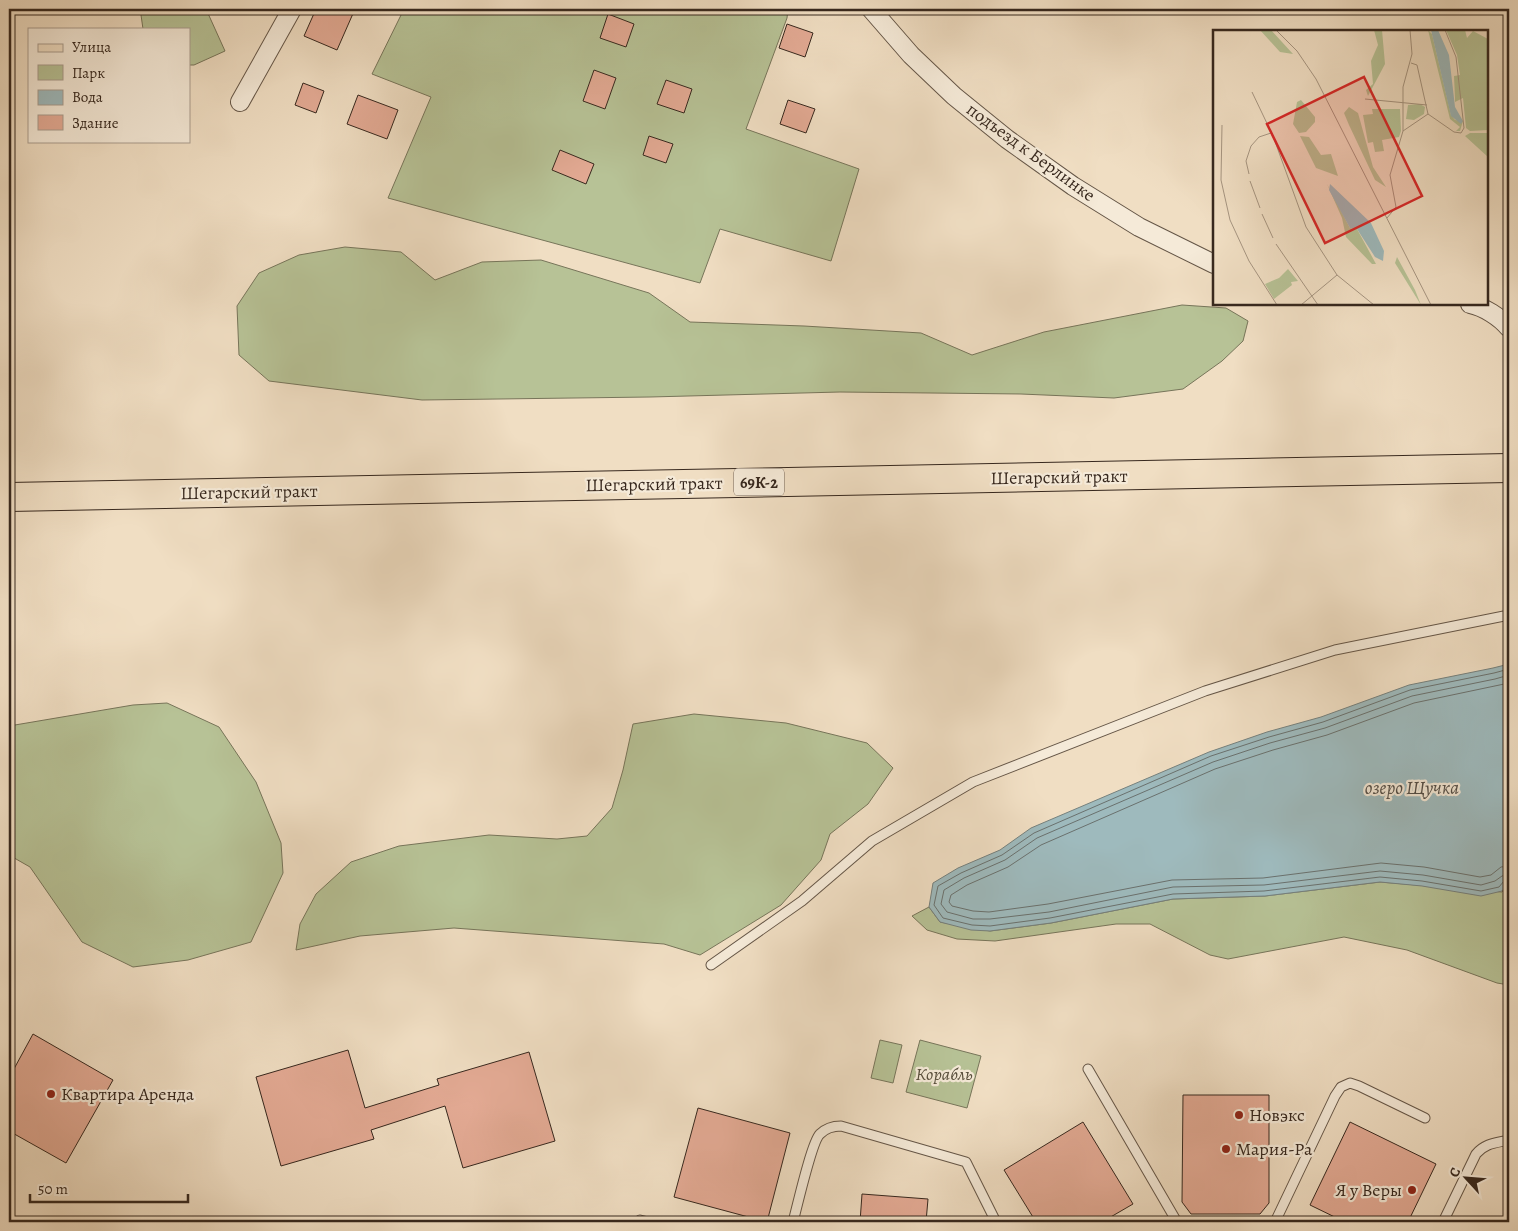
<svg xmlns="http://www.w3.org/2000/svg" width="1518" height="1231" font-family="Alegreya,serif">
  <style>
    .green { fill: #b7c296; stroke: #77755a }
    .water { fill: #9ebabd; stroke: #75807d }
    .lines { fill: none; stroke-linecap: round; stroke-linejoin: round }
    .shore { stroke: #6a716e; stroke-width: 1 }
    .building { fill: #e3aa94; stroke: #37281e }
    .service-casing { stroke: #655647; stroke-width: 11 }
    .minor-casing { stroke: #655647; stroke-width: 20 }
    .primary-casing { stroke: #37281e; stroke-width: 30 }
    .service { stroke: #f5ead8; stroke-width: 9 }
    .minor { stroke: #f5ead8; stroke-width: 18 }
    .primary { stroke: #f0dec3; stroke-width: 28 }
    .poi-dot { fill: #8f2418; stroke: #f5ead8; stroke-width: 2 }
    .labels { text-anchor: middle; stroke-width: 4.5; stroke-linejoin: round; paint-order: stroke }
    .shield { fill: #f5ead8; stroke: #706256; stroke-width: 1 }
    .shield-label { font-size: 16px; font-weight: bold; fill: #37281e }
    .street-label { font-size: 18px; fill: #37281e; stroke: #f5ead8 }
    .park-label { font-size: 18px; font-style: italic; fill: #574e3c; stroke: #f5ead8 }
    .poi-label { font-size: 18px; fill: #37281e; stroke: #f5ead8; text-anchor: start }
    .water-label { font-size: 19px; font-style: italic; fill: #514c46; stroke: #f5ead8 }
    .inset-road { fill: none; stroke: #a69581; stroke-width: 1 }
    .view { fill: #d62828; fill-opacity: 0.15; stroke: #d62828; stroke-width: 2.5 }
    .inset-edge { fill: none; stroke: #37281e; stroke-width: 2.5 }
  </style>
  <rect width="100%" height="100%" fill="#f0dec3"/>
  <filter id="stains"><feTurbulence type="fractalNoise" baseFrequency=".004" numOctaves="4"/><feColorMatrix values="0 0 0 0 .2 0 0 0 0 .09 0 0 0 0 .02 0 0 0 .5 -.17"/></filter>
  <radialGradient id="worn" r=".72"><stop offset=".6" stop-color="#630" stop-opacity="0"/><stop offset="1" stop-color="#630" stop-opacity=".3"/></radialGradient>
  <path class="green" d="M 141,9 L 206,9 L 225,51 L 194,65 L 189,65 L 189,29 L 143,29 L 141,15 Z
    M 404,9 L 788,9 L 787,18 L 746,129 L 859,169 L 831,261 L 720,229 L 700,283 L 388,198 L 431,97 L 372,74 Z
    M 345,247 L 401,252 L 435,280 L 482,262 L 541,260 L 649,293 L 690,322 L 804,326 L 921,333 L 972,355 L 1044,332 L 1182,305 L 1226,308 L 1248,321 L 1243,341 L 1222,361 L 1183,389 L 1114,398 L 1021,394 L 840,392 L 650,397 L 422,400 L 269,381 L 239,355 L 237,306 L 259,273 L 299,255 Z
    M 167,703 L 219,727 L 256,782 L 281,843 L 283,873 L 251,942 L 188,960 L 133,967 L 82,942 L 30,867 L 9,855 L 9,726 L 133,705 Z
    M 694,714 L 786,723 L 867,743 L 893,768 L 868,804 L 830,834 L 821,860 L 781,905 L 700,955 L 664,944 L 454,928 L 360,936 L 296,950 L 300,924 L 316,894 L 351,862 L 399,846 L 489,835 L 557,839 L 587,836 L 612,808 L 623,770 L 633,724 Z
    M 1380,882 L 1502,892 L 1509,883 L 1509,985 L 1497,983 L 1407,950 L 1344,937 L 1228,959 L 1210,955 L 1150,924 L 1116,924 L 995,941 L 957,939 L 927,930 L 912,916 L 929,907 L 940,922 L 990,931 L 1051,923 L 1173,899 L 1265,896 Z
    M 880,1040 L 902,1045 L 893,1083 L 871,1078 Z
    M 920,1040 L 981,1056 L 967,1108 L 906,1092 Z"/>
  <path class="water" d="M 1509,664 L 1509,883 L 1502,891 L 1481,896 L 1422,886 L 1380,882 L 1265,896 L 1173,899 L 1051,923 L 990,931 L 971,930 L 940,922 L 929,907 L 933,883 L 958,868 L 1000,850 L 1031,828 L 1209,752 L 1267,732 L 1321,717 L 1409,685 L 1493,668 Z"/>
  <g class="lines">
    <path class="shore" d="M 1509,669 L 1494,673 L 1410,690 L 1323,722 L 1269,737 L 1211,756 L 1034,833 L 1002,855 L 961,873 L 938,886 L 934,905 L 943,918 L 972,925 L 990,926 L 1050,918 L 1173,894 L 1264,891 L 1380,877 L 1422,881 L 1481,891 L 1499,887 L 1504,881 L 1509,880
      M 1509,675 L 1495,679 L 1412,696 L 1325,728 L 1270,743 L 1213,762 L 1037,838 L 1005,860 L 964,878 L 944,890 L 941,904 L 947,912 L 973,919 L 990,919 L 1049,912 L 1173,887 L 1264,885 L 1380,871 L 1423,875 L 1481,885 L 1495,881 L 1502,876 L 1509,874
      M 1509,683 L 1414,703 L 1327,735 L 1273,750 L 1215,769 L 1041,845 L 1008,867 L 967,885 L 951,895 L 949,902 L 952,906 L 973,911 L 989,912 L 1048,904 L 1172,880 L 1263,878 L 1381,863 L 1424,867 L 1480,877 L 1491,875 L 1501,867 L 1509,866"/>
  </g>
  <path class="building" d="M 316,9 L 355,9 L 337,50 L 304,36 Z
    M 608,14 L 634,24 L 626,47 L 600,38 Z
    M 787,24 L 813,33 L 805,57 L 779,48 Z
    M 594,70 L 616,78 L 605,109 L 583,101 Z
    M 666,80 L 692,89 L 684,113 L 657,104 Z
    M 303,83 L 324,91 L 316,113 L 295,105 Z
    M 358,95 L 398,110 L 387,139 L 347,124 Z
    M 788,100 L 815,109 L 806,133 L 780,124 Z
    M 649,136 L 673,144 L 666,163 L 643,155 Z
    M 560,150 L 594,164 L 586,184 L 552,170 Z
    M 33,1034 L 113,1080 L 66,1163 L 9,1131 L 9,1078 Z
    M 348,1050 L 365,1108 L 439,1085 L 437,1079 L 529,1052 L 555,1141 L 463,1168 L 445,1106 L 371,1130 L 374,1139 L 281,1166 L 256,1077 Z
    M 1183,1095 L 1269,1095 L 1269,1203 L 1260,1214 L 1191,1214 L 1182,1202 Z
    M 698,1108 L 790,1133 L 767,1222 L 674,1197 Z
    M 1083,1122 L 1133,1204 L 1102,1222 L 1036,1222 L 1004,1170 Z
    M 1350,1122 L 1436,1164 L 1408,1222 L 1345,1222 L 1310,1205 Z
    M 862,1194 L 928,1199 L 926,1222 L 860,1222 Z"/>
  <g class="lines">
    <g class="service-casing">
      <path id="service" d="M 711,965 L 802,901 L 872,841 L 973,782 L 1205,691 L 1335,650 L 1509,615
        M 1088,1069 L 1177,1222
        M 640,1222 L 640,1220 L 648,1222
        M 793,1222 C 797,1207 812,1141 820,1134 C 826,1128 832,1126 841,1126 L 966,1162 L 996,1222
        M 1275,1222 L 1335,1096 L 1341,1087 L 1350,1083 L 1359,1086 L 1425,1118
        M 1443,1222 L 1476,1154 C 1485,1143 1496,1143 1509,1140"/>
    </g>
    <g class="minor-casing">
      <path id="minor" d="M 871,9 L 911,55 L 954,96 L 1007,139 L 1073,186 L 1139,227 L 1214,264
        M 240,102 L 292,9
        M 1470,304 C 1484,307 1500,317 1509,328"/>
    </g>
    <g class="primary-casing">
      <path id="primary" d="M 9,497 L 1509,468"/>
    </g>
    <use href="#service" class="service"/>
    <use href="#minor" class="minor"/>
    <use href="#primary" class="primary"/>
  </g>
  <g class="poi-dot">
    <circle cx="51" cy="1094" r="5"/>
    <circle cx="1239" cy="1115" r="5"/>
    <circle cx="1226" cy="1149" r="5"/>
    <circle cx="1412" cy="1190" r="5"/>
  </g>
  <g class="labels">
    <rect class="shield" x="734" y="468.5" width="50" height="27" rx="4"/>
    <g class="shield-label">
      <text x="759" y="488">69К-2</text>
    </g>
    <g class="street-label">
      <text transform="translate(1031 152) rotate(36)" y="6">подъезд к Берлинке</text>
      <text transform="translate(1059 477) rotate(-1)" y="6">Шегарский тракт</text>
      <text transform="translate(654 484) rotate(-1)" y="6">Шегарский тракт</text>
      <text transform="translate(249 492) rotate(-1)" y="6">Шегарский тракт</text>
    </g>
    <g class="park-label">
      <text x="944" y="1080">Корабль</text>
    </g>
    <g class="poi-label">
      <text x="61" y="1100">Квартира Аренда</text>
      <text x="1249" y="1121">Новэкс</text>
      <text x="1236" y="1155">Мария-Ра</text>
      <text x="1402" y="1196" text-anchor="end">Я у Веры</text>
    </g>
    <g class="water-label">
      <text x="1412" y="794">озеро Щучка</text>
    </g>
  </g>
  <g transform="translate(1213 30)">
    <rect width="275" height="275" fill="#f0dec3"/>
    <path d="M 47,0 L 58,0 L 80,24 L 67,22 ZM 161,0 L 169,0 L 172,34 L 155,66 L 153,60 L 160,54 L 158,31 L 165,15 ZM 215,0 L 219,4 L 238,85 L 242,90 L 250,91 L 247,101 L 243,101 L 247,97 L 237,89 ZM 233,0 L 252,0 L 254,8 L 260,1 L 275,9 L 275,100 L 257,101 L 253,98 L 250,68 L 242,72 L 242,68 L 241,46 L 247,45 L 244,25 ZM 88,70 L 102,87 L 102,92 L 93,102 L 86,103 L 80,94 L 84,72 ZM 207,74 L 212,77 L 211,84 L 201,90 L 193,89 L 195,75 ZM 136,77 L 145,83 L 160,137 L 173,157 L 162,150 L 136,95 L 131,83 ZM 159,79 L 187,79 L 188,101 L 186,107 L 169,110 L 171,121 L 162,122 L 160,112 L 155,113 L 150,85 L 160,84 ZM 257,103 L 275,103 L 275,127 L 252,106 ZM 87,106 L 96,107 L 108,125 L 118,124 L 125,146 L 103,138 ZM 114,154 L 137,198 L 144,199 L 163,234 L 159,234 L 133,207 L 129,188 ZM 184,227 L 202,260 L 208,275 L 182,233 ZM 75,239 L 85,251 L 78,252 L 79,255 L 61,269 L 52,254 L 66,248 Z" fill="#b7c296"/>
    <path d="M 218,0 L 225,0 L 236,25 L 242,77 L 250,91 L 248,94 L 238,86 ZM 117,154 L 158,193 L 171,221 L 170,231 L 162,227 L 144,199 L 137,198 L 116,160 Z" fill="#9ebabd"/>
    <path class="inset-road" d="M 63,0 L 84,21 L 103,49 L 218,275M 198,33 L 204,35 L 215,84M 39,62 L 60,106 L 93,197 L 124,245 L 161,275M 152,69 L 214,75M 9,95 L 8,150 L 17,190 L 36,231 L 64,275M 190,101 L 215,84 L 241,102 L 248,103 L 251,98 L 243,27 L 232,0M 36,144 L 33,131 L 38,116 L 46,107 L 58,103M 37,151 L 47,178M 49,184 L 60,208M 174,188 L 183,177 L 177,145 L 190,101 L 190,57 L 199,24 L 197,0M 63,214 L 105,275M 88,275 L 124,245"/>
    <path class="view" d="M 151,47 L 209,166 L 112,213 L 54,94 Z"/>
    <rect width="275" height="275" class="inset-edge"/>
  </g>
  <rect width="1518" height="1231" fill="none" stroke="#f0dec3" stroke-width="30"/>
  <rect x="10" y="10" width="1498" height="1211" fill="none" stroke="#37281e" stroke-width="2.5"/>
  <rect x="15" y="15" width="1488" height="1201" fill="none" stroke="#37281e"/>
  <rect x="28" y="28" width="162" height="115" fill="#f5ead8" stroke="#a99c8e"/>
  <rect x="38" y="44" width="25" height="8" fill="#f0dec3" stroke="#a99c8e"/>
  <text x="72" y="52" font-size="15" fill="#37281e">Улица</text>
  <rect x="38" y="65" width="25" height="15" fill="#b7c296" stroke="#a99c8e"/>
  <text x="72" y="78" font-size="15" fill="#37281e">Парк</text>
  <rect x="38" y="90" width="25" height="15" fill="#9ebabd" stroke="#a99c8e"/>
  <text x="72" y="102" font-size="15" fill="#37281e">Вода</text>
  <rect x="38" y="115" width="25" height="15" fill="#e3aa94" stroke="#a99c8e"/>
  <text x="72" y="128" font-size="15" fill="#37281e">Здание</text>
  <g transform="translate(1466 1178) rotate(296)" stroke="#f5ead8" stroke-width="4" paint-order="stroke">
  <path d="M0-4L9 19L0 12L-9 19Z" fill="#37281e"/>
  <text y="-8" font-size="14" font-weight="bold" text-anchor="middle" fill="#37281e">С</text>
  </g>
  <path d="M30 1194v8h158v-8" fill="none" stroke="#37281e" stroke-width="2.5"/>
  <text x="38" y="1194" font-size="15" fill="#37281e" stroke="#f5ead8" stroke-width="4" paint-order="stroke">50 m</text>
  <rect width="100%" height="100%" filter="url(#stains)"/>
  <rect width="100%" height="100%" fill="url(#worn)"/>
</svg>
